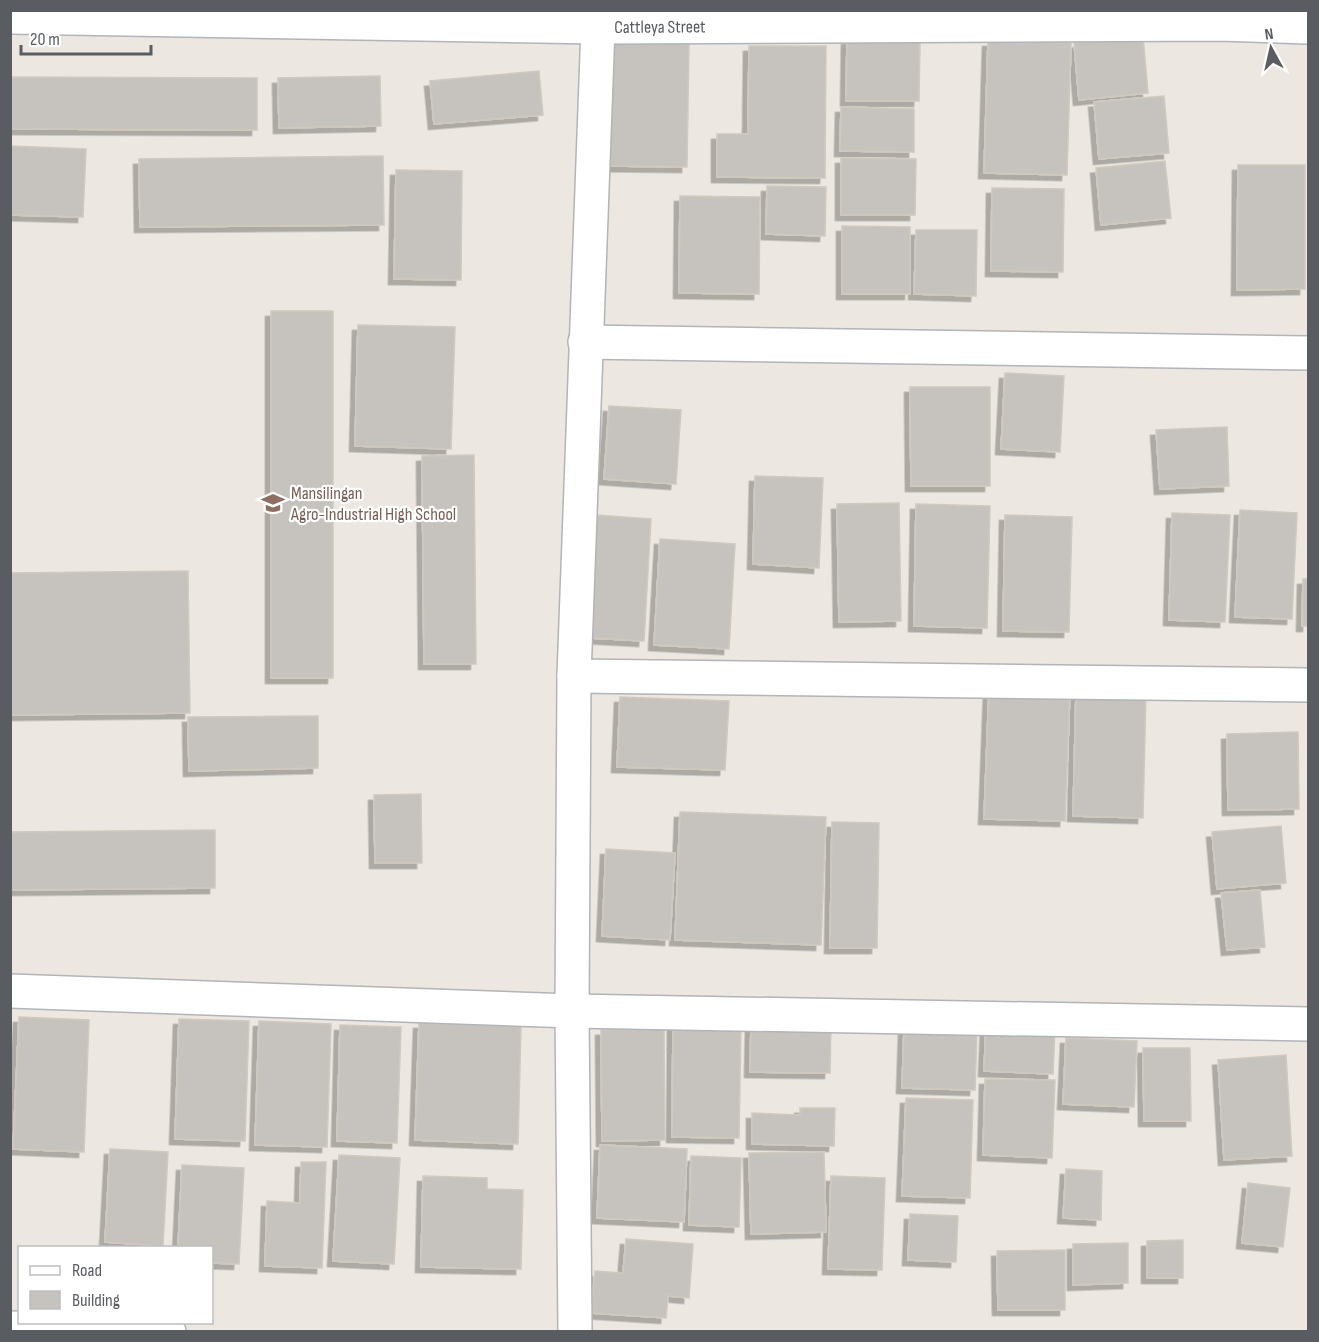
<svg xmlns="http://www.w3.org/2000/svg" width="1319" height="1342" font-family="'Sofia Sans Condensed',sans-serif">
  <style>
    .building { fill: #c6c3be; stroke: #d0c9bf; stroke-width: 1.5; filter: url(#shadow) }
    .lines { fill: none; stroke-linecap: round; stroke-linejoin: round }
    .minor-casing { stroke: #b1b4b8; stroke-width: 36 }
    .minor { stroke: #fff; stroke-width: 33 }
    .labels { text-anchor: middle; stroke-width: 4.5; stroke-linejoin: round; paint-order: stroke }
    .street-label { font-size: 18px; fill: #595d61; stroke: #fff }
    .education-label { font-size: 18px; fill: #785e54; stroke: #fff; text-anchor: start }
  </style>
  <defs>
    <filter id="shadow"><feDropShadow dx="-5.5" dy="5.5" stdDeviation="0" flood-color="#0004"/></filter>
  </defs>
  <rect width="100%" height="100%" fill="#ece8e1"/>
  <path class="building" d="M 1143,36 L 1148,93 L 1079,100 L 1074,43 Z
    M 847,39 L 920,40 L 919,101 L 846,101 Z
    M 608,41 L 689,42 L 687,167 L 606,166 Z
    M 988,41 L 1071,43 L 1067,175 L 984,173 Z
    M 749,46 L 826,46 L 825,178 L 717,177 L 717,134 L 748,134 Z
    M 539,71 L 543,115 L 434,124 L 430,81 Z
    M 380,76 L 381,126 L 279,128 L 278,78 Z
    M 10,77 L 257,78 L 257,130 L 10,129 Z
    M 1164,96 L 1169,153 L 1099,159 L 1094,102 Z
    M 841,107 L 914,109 L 914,152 L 840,151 Z
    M 10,146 L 86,149 L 83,217 L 10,215 Z
    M 383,156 L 384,225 L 140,227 L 139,159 Z
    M 841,158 L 916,159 L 915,215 L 841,215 Z
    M 1165,161 L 1171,218 L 1101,225 L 1096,168 Z
    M 1238,165 L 1305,165 L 1305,289 L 1237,290 Z
    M 396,170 L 462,171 L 461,280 L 394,279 Z
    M 767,186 L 826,187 L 825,236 L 766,234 Z
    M 992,188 L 1064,189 L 1063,272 L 991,271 Z
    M 680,196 L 760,197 L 759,294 L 679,293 Z
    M 842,226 L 910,227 L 910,294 L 842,294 Z
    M 916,230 L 977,230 L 976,296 L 914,294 Z
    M 271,311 L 333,311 L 333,678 L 271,678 Z
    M 358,325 L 455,327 L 451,449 L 355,446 Z
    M 1005,373 L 1064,376 L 1060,452 L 1001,449 Z
    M 910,387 L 990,387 L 990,486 L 911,486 Z
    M 609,406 L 681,410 L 676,484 L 604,479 Z
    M 1227,427 L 1229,486 L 1160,489 L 1156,430 Z
    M 474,455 L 476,664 L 424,664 L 422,456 Z
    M 755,476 L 823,478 L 819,568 L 753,564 Z
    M 899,503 L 901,621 L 839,622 L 837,504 Z
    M 916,504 L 990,506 L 987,628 L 914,626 Z
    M 1240,510 L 1297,513 L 1292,619 L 1235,617 Z
    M 1172,513 L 1230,515 L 1225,622 L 1169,620 Z
    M 596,515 L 651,519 L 644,641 L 590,638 Z
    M 1005,515 L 1072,517 L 1069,632 L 1003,631 Z
    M 660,539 L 735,544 L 729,649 L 654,645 Z
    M 188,571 L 190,713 L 10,715 L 10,573 Z
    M 1303,579 L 1308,579 L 1308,626 L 1302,626 Z
    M 989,688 L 1070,691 L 1065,821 L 984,819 Z
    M 1076,691 L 1146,692 L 1143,818 L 1073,816 Z
    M 620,697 L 729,701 L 725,770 L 617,767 Z
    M 318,716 L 318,768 L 189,771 L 188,717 Z
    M 1298,732 L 1299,809 L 1228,810 L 1227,734 Z
    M 421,794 L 422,863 L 375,863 L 374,795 Z
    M 680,812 L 826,817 L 821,945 L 675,940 Z
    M 832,822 L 879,823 L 877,948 L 830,948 Z
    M 1281,826 L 1286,883 L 1217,889 L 1212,832 Z
    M 215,830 L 215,888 L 10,890 L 10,832 Z
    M 606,849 L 675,853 L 670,940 L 602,936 Z
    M 1260,890 L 1265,947 L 1227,950 L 1221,893 Z
    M 19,1017 L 89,1020 L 84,1152 L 13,1149 Z
    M 179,1019 L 249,1021 L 245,1141 L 175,1139 Z
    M 259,1021 L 331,1024 L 327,1147 L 255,1145 Z
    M 419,1023 L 521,1026 L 518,1144 L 415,1140 Z
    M 751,1024 L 831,1026 L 830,1073 L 750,1072 Z
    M 340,1025 L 401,1027 L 397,1143 L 337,1141 Z
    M 673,1025 L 741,1025 L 739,1138 L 672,1137 Z
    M 986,1025 L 1055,1029 L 1053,1074 L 984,1071 Z
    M 904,1028 L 977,1031 L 975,1090 L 902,1088 Z
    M 664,1029 L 665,1140 L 602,1141 L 601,1030 Z
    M 1066,1038 L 1137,1041 L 1134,1107 L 1063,1104 Z
    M 1143,1048 L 1190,1048 L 1191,1121 L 1144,1121 Z
    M 1286,1055 L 1292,1156 L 1224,1160 L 1218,1060 Z
    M 985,1079 L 1055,1080 L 1052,1158 L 983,1155 Z
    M 906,1098 L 973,1100 L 970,1198 L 902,1196 Z
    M 800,1108 L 835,1108 L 834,1146 L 752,1144 L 752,1113 L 800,1115 Z
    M 600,1145 L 687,1149 L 684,1222 L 597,1218 Z
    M 110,1149 L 168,1152 L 163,1246 L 105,1242 Z
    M 824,1152 L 826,1232 L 751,1234 L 749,1153 Z
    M 339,1155 L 400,1158 L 394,1264 L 333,1261 Z
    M 691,1156 L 741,1158 L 739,1227 L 689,1225 Z
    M 301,1162 L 326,1162 L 322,1268 L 265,1266 L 267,1201 L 300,1203 Z
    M 182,1165 L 244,1168 L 239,1264 L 212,1263 L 212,1248 L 178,1248 Z
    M 1066,1169 L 1102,1171 L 1101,1220 L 1063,1218 Z
    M 423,1176 L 487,1178 L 487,1189 L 523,1190 L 521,1269 L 421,1267 Z
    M 831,1176 L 885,1178 L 882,1270 L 828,1269 Z
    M 1248,1183 L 1290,1188 L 1283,1247 L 1242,1243 Z
    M 910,1214 L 958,1216 L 956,1262 L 908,1260 Z
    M 626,1239 L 693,1244 L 689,1298 L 668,1296 L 666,1318 L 591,1313 L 595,1271 L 623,1273 Z
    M 1183,1240 L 1183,1278 L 1147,1278 L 1147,1241 Z
    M 1128,1243 L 1128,1283 L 1073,1285 L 1073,1244 Z
    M 1065,1250 L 1065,1310 L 998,1310 L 997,1251 Z"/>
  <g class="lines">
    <g class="minor-casing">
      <g id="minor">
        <path id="s1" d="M 10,17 L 598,27 L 1219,24 L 1308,27"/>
        <path d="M 585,342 L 1308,353"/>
        <path d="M 574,676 L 1308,685"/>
        <path d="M 10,991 L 572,1011 L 1308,1024"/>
        <path d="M 10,1328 L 169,1332"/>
        <path d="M 575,1332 L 572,1011 L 574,676 L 598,27"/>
      </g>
    </g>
    <use href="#minor" class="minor"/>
  </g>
  <defs>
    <g id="school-bare" transform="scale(1.8)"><path d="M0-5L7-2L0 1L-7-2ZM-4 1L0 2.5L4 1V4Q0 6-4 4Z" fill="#8d6e63" stroke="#fff" stroke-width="2.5" paint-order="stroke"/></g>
  </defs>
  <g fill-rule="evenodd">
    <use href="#school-bare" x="273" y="503"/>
  </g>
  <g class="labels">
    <g class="street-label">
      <text dy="6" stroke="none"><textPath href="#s1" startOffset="650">Cattleya Street</textPath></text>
    </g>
    <g class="education-label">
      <text x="291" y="499">Mansilingan<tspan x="291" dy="21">Agro-Industrial High School</tspan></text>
    </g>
  </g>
  <rect width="1319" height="1342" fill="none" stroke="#595d61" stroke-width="24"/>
  <rect x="18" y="1246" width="195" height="78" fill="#ffffff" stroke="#bdbec0" stroke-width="1.5"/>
  <rect x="30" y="1266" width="30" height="9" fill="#ffffff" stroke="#bdbec0" stroke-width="1.5"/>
  <text x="72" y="1276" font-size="18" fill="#595d61">Road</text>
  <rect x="30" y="1291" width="30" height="18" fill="#c6c3be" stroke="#bdbec0" stroke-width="1.5"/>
  <text x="72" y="1306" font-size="18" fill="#595d61">Building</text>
  <g transform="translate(1271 48) rotate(352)" stroke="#ffffff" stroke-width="4.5" paint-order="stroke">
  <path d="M0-4.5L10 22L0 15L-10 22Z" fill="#595d61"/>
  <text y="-9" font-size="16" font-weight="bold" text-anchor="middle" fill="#595d61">N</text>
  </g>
  <path d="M21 45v9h130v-9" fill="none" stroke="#595d61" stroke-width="3"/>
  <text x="30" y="45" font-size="18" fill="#595d61" stroke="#ffffff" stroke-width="4.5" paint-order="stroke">20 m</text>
</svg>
